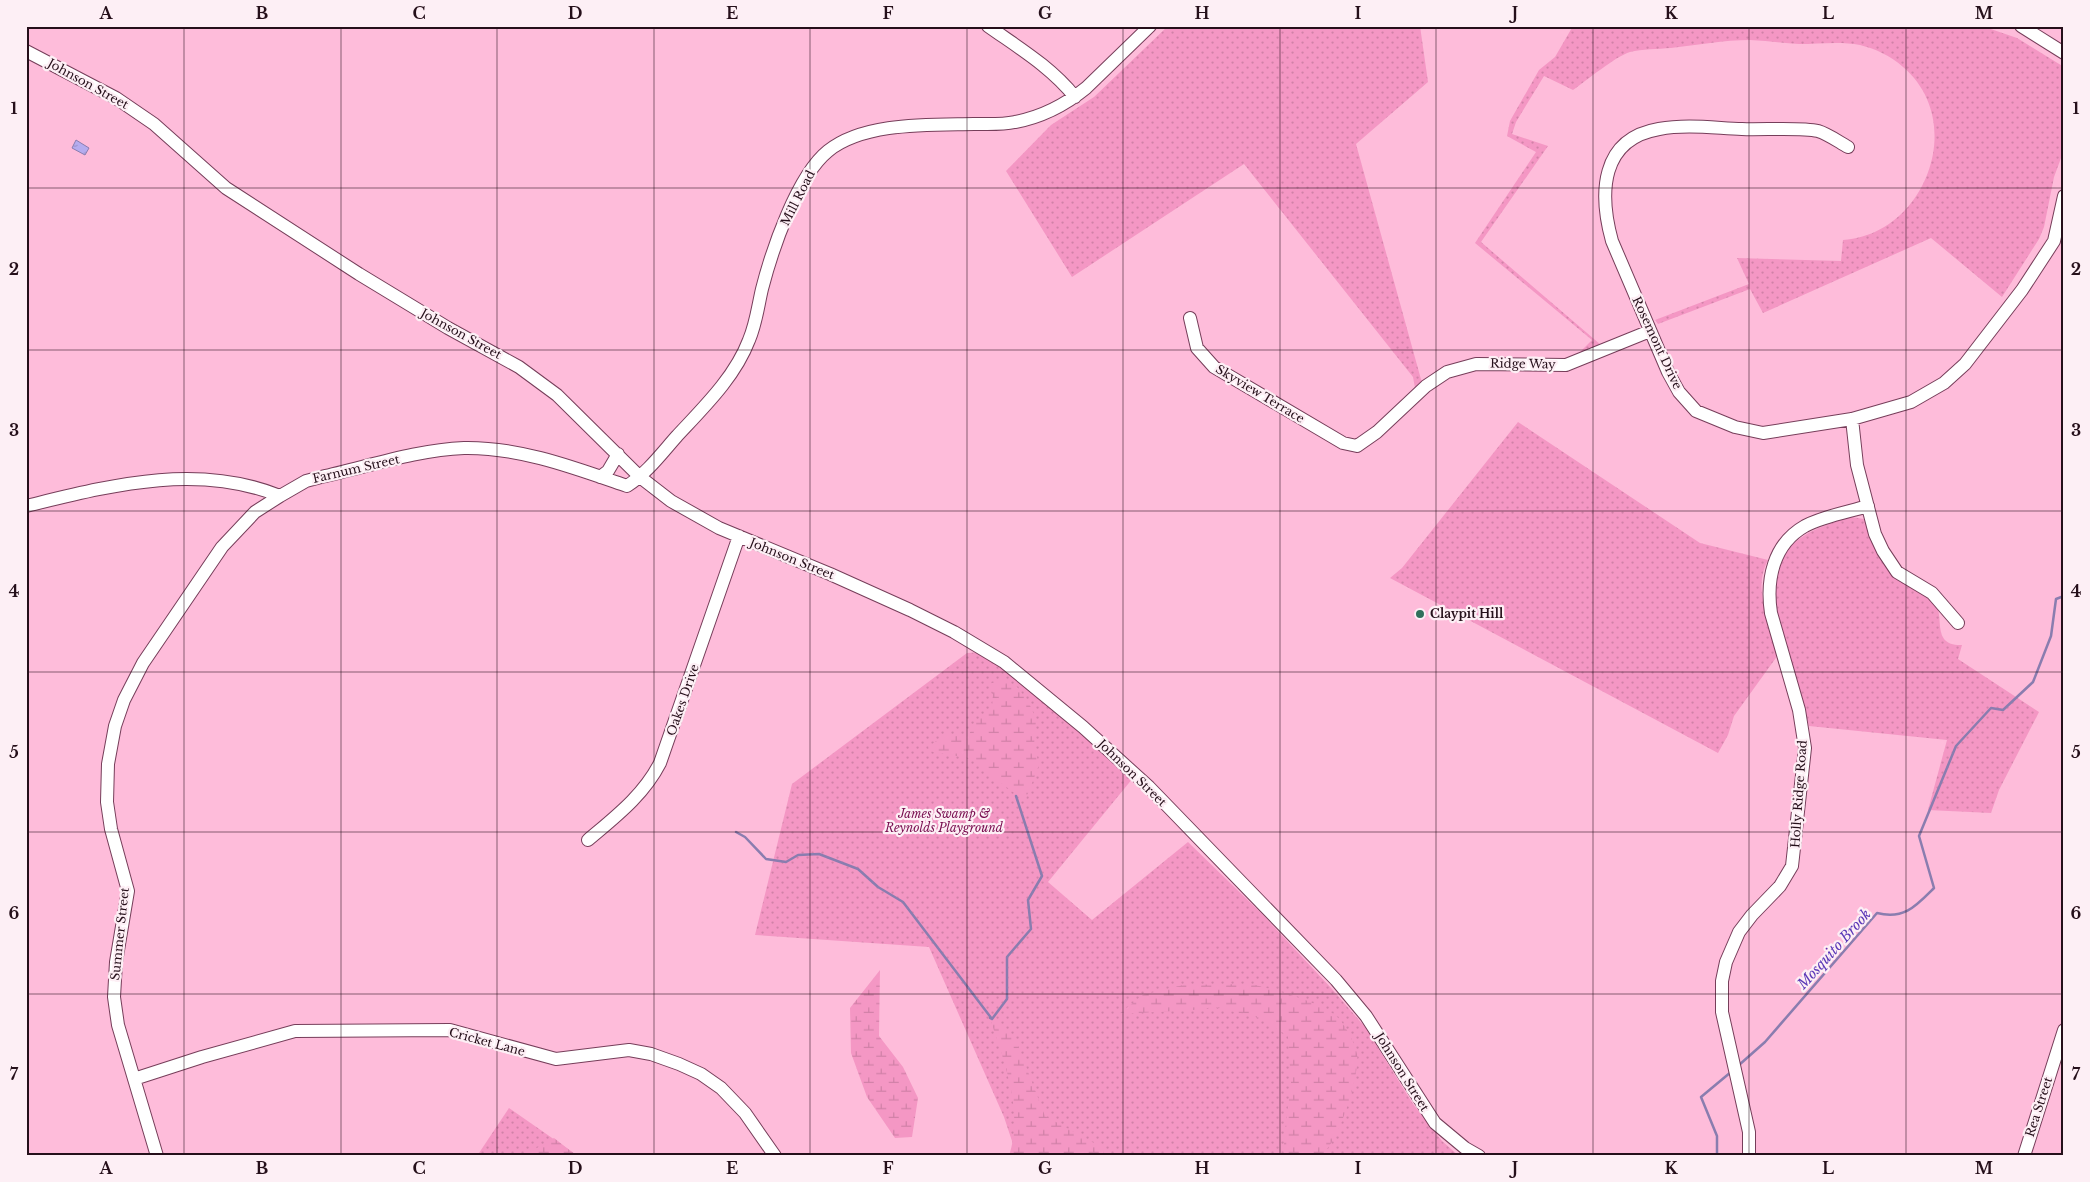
<svg xmlns="http://www.w3.org/2000/svg" width="2090" height="1182" font-family="'Libre Baskerville',serif">
  <style>
    .grass { fill: url(#grass-dots) }
    .wetland { fill: url(#wetland-marsh) }
    .water { fill: url(#water-ripples); stroke: #8a7daf }
    .lines { fill: none; stroke-linecap: round; stroke-linejoin: round }
    .stream { stroke: #8a7daf; stroke-width: 2.5 }
    .minor-casing { stroke: #763e5a; stroke-width: 14 }
    .minor { stroke: #fff; stroke-width: 12 }
    .grid { fill: none; stroke: #250f1a; stroke-width: 1; stroke-opacity: 0.55 }
    .poi-dot { fill: #316f5b; stroke: #fdeff5; stroke-width: 2 }
    .labels { text-anchor: middle; stroke-width: 4.5; stroke-linejoin: round; paint-order: stroke }
    .street-label { font-size: 12px; fill: #250f1a; stroke: #fdeff5 }
    .poi-label { font-size: 12px; font-weight: bold; fill: #250f1a; stroke: #fdeff5; text-anchor: start }
    .park-label { font-size: 12px; font-style: italic; fill: #790e50; stroke: #fdeff5 }
    .water-label { font-size: 14px; font-style: italic; fill: #5b38b7; stroke: #fdeff5 }
    .neatline { fill: none; stroke: #250f1a; stroke-width: 2 }
    .grid-label { font-size: 16px; text-anchor: middle; font-weight: bold; fill: #250f1a }
  </style>
  <defs>
    <pattern id="grass-dots" width="8" height="8" patternUnits="userSpaceOnUse" patternTransform="scale(1.25)"><rect width="8" height="8" fill="#f497c4"/><path d="M2 2h.1M6 6h.1" fill="none" stroke="#d181a8" stroke-width="1.8" stroke-linecap="round"/></pattern>
    <pattern id="wetland-marsh" width="20" height="14" patternUnits="userSpaceOnUse" patternTransform="scale(1.25)"><rect width="20" height="14" fill="#f497c4"/><path d="M1 5h8M5 5V1M11 12h8M15 12V8" fill="none" stroke="#d181a8"/></pattern>
    <pattern id="water-ripples" width="26" height="14" patternUnits="userSpaceOnUse" patternTransform="scale(1.25)"><rect width="26" height="14" fill="#b5acef"/><path d="M2 4q2-2 4 0t4 0M15 11q2-2 4 0t4 0" fill="none" stroke="#9c93cc"/></pattern>
  </defs>
  <rect width="100%" height="100%" fill="#febcda"/>
  <path class="grass" d="M 1168,26 L 1420,26 L 1428,82 L 1356,144 L 1422,383 L 1415,388 L 1413,377 L 1244,164 L 1072,277 L 1006,171 L 1051,125 L 1094,97 Z
    M 1573,26 L 1982,26 L 2017,38 L 2064,67 L 2064,150 L 2054,177 L 2044,227 L 2039,239 L 2002,297 L 1931,238 L 1763,313 L 1750,289 L 1658,324 L 1655,320 L 1749,284 L 1737,258 L 1841,261 L 1843,240 C 1925,235 1968,122 1903,67 C 1891,56 1876,49 1860,45 C 1840,41 1819,44 1799,44 C 1783,43 1767,41 1750,40 C 1724,40 1697,45 1671,48 C 1658,49 1642,49 1630,52 C 1616,56 1586,81 1573,90 L 1544,76 L 1516,122 L 1512,134 L 1548,146 L 1481,242 L 1601,345 L 1577,355 L 1592,340 L 1475,243 L 1536,152 L 1507,136 L 1510,121 L 1539,70 L 1555,57 Z
    M 1518,422 L 1700,543 L 1768,560 C 1752,589 1770,626 1778,655 L 1734,716 L 1728,735 L 1718,753 L 1390,578 L 1402,568 Z
    M 1851,517 L 1864,519 C 1876,536 1876,557 1891,573 C 1903,585 1922,588 1933,600 C 1947,614 1929,646 1962,645 L 1958,659 L 2039,712 L 1999,790 L 1991,813 L 1928,810 L 1947,740 L 1809,726 L 1776,611 C 1767,549 1799,532 1851,517 Z
    M 983,652 L 1005,665 L 1133,778 L 1048,882 L 1092,920 L 1188,842 L 1261,913 L 1332,989 L 1365,1027 L 1413,1104 L 1442,1141 L 1459,1156 L 1017,1156 L 1004,1117 L 929,947 L 755,935 L 792,784 L 967,653 Z
    M 509,1108 L 578,1156 L 477,1156 Z"/>
  <path class="wetland" d="M 1002,680 L 1017,687 L 1028,701 L 1036,719 L 1034,745 L 1039,765 L 1025,801 L 989,774 L 975,759 L 933,752 L 928,747 L 946,734 L 969,735 L 974,723 L 992,709 L 993,693 L 989,684 Z
    M 880,970 L 879,1036 L 903,1067 L 918,1098 L 912,1137 L 895,1138 L 867,1097 L 851,1053 L 850,1008 Z
    M 1252,984 C 1273,990 1327,1003 1340,1020 C 1346,1027 1356,1045 1357,1054 C 1360,1074 1340,1137 1325,1151 C 1317,1160 1295,1156 1284,1156 L 1284,1138 L 1291,1083 L 1288,1036 L 1260,1018 L 1215,1007 L 1193,1010 L 1119,1014 L 1143,995 L 1183,985 Z
    M 990,1018 L 1015,1038 L 1045,1116 L 1103,1148 L 1104,1156 L 1009,1156 C 1024,1110 1004,1062 990,1018 Z
    M 554,1138 L 577,1156 L 523,1156 Z"/>
  <path class="water" d="M 76,140 L 89,148 L 85,155 L 72,148 Z"/>
  <g class="lines">
    <path class="stream" d="M 736,832 L 745,837 L 766,859 L 786,862 L 798,855 L 819,854 L 858,869 L 878,887 L 903,902 L 992,1019 L 990,1018
      M 992,1019 L 1007,999 L 1007,957 L 1031,929 L 1028,900 L 1042,876 L 1016,796
      M 1739,1065 L 1765,1042 L 1877,913 C 1904,920 1916,906 1934,888 L 1919,836 L 1956,746 L 1991,708 L 2003,710 L 2033,682 L 2051,636 L 2056,599 L 2064,596
      M 1717,1156 L 1717,1136 L 1701,1097 L 1731,1072"/>
    <g class="minor-casing">
      <path id="minor" d="M 988,26 C 1019,48 1051,67 1075,97
        M 2021,26 L 2064,53
        M 26,51 L 116,98 L 154,124 L 226,188 L 359,274 L 448,328 L 519,367 L 557,395 L 640,477 L 671,501 L 719,528 L 830,574 L 910,610 L 954,632 L 1004,662 L 1083,727 L 1149,787 L 1336,980 L 1366,1016 L 1435,1123 L 1465,1148 L 1479,1156
        M 1848,147 C 1839,142 1828,134 1818,131 C 1802,127 1761,130 1742,129 C 1714,128 1686,124 1659,129 C 1600,139 1599,194 1612,241 L 1668,372 L 1679,392 L 1696,411 L 1735,427 L 1763,433 L 1852,419 L 1911,402 L 1944,383 L 1965,364 L 2022,290 L 2054,241 L 2064,196
        M 1190,318 L 1197,348 L 1214,367 L 1343,443 L 1357,446 L 1377,432 L 1426,386 L 1447,372 L 1476,364 L 1566,365 L 1650,331
        M 1852,419 L 1857,465 L 1875,534 L 1883,551 L 1897,572 L 1932,593 L 1958,623
        M 600,477 L 608,471 L 618,454
        M 26,506 C 109,486 196,462 280,496 L 306,481 L 321,477 C 367,467 416,450 464,448 C 520,447 575,468 627,486 C 647,473 661,454 677,436 C 704,407 735,377 749,340 C 756,324 758,306 762,289 C 772,250 797,176 828,151 C 864,122 929,125 974,124 C 988,124 1001,125 1015,122 C 1042,117 1065,105 1086,88 L 1150,26
        M 588,840 C 615,817 643,796 660,763 L 739,536
        M 134,1079 L 202,1057 L 295,1031 L 450,1030 L 556,1059 L 629,1050 L 651,1054 L 679,1064 L 701,1074 L 721,1088 L 745,1113 L 775,1156
        M 157,1156 L 118,1025 L 114,997 L 116,962 L 128,891 L 111,829 L 107,802 L 108,764 L 115,726 L 124,700 L 143,663 L 222,547 L 255,512 L 280,496
        M 1749,1156 L 1749,1132 L 1722,1012 L 1722,981 L 1726,962 L 1739,932 L 1752,915 L 1780,886 L 1792,866 L 1805,748 L 1799,710 L 1771,613 C 1766,580 1773,544 1805,526 C 1824,516 1848,512 1868,506
        M 2024,1156 L 2064,1030"/>
    </g>
    <use href="#minor" class="minor"/>
  </g>
  <path class="grid" d="M 184,26 L 184,1156M 341,26 L 341,1156M 497,26 L 497,1156M 654,26 L 654,1156M 810,26 L 810,1156M 967,26 L 967,1156M 1123,26 L 1123,1156M 1280,26 L 1280,1156M 1436,26 L 1436,1156M 1593,26 L 1593,1156M 1749,26 L 1749,1156M 1906,26 L 1906,1156M 26,188 L 2064,188M 26,350 L 2064,350M 26,511 L 2064,511M 26,672 L 2064,672M 26,832 L 2064,832M 26,994 L 2064,994"/>
  <circle class="poi-dot" cx="1420" cy="614" r="5"/>
  <g class="labels">
    <g class="street-label">
      <text transform="translate(88 84) rotate(29)" y="4">Johnson Street</text>
      <text transform="translate(798 198) rotate(-63)" y="4">Mill Road</text>
      <text transform="translate(461 334) rotate(29)" y="4">Johnson Street</text>
      <text transform="translate(1657 343) rotate(65)" y="4">Rosemont Drive</text>
      <text transform="translate(1523 364) rotate(1)" y="4">Ridge Way</text>
      <text transform="translate(1260 394) rotate(31)" y="4">Skyview Terrace</text>
      <text transform="translate(356 469) rotate(-13)" y="4">Farnum Street</text>
      <text transform="translate(792 559) rotate(22)" y="4">Johnson Street</text>
      <text transform="translate(683 700) rotate(-71)" y="4">Oakes Drive</text>
      <text transform="translate(1132 773) rotate(44)" y="4">Johnson Street</text>
      <text transform="translate(1799 794) rotate(-86)" y="4">Holly Ridge Road</text>
      <text transform="translate(120 934) rotate(-84)" y="4">Summer Street</text>
      <text transform="translate(487 1042) rotate(15)" y="4">Cricket Lane</text>
      <text transform="translate(1402 1072) rotate(58)" y="4">Johnson Street</text>
      <text transform="translate(2039 1107) rotate(-72)" y="4">Rea Street</text>
    </g>
    <g class="poi-label">
      <text x="1430" y="618">Claypit Hill</text>
    </g>
    <g class="park-label">
      <text x="944" y="818">James Swamp &amp;<tspan x="944" dy="14">Reynolds Playground</tspan></text>
    </g>
    <g class="water-label">
      <text transform="translate(1834 949) rotate(-48)" y="5">Mosquito Brook</text>
    </g>
  </g>
  <rect width="2090" height="1182" fill="none" stroke="#fdeff5" stroke-width="55"/>
  <rect x="28" y="28" width="2034" height="1126" class="neatline"/>
  <g class="grid-label">
    <text x="106" y="19">A</text>
    <text x="262" y="19">B</text>
    <text x="419" y="19">C</text>
    <text x="575" y="19">D</text>
    <text x="732" y="19">E</text>
    <text x="888" y="19">F</text>
    <text x="1045" y="19">G</text>
    <text x="1202" y="19">H</text>
    <text x="1358" y="19">I</text>
    <text x="1515" y="19">J</text>
    <text x="1671" y="19">K</text>
    <text x="1828" y="19">L</text>
    <text x="1984" y="19">M</text>
    <text x="14" y="114">1</text>
    <text x="2076" y="114">1</text>
    <text x="14" y="275">2</text>
    <text x="2076" y="275">2</text>
    <text x="14" y="436">3</text>
    <text x="2076" y="436">3</text>
    <text x="14" y="597">4</text>
    <text x="2076" y="597">4</text>
    <text x="14" y="758">5</text>
    <text x="2076" y="758">5</text>
    <text x="14" y="919">6</text>
    <text x="2076" y="919">6</text>
    <text x="14" y="1080">7</text>
    <text x="2076" y="1080">7</text>
    <text x="106" y="1174">A</text>
    <text x="262" y="1174">B</text>
    <text x="419" y="1174">C</text>
    <text x="575" y="1174">D</text>
    <text x="732" y="1174">E</text>
    <text x="888" y="1174">F</text>
    <text x="1045" y="1174">G</text>
    <text x="1202" y="1174">H</text>
    <text x="1358" y="1174">I</text>
    <text x="1515" y="1174">J</text>
    <text x="1671" y="1174">K</text>
    <text x="1828" y="1174">L</text>
    <text x="1984" y="1174">M</text>
  </g>
</svg>
